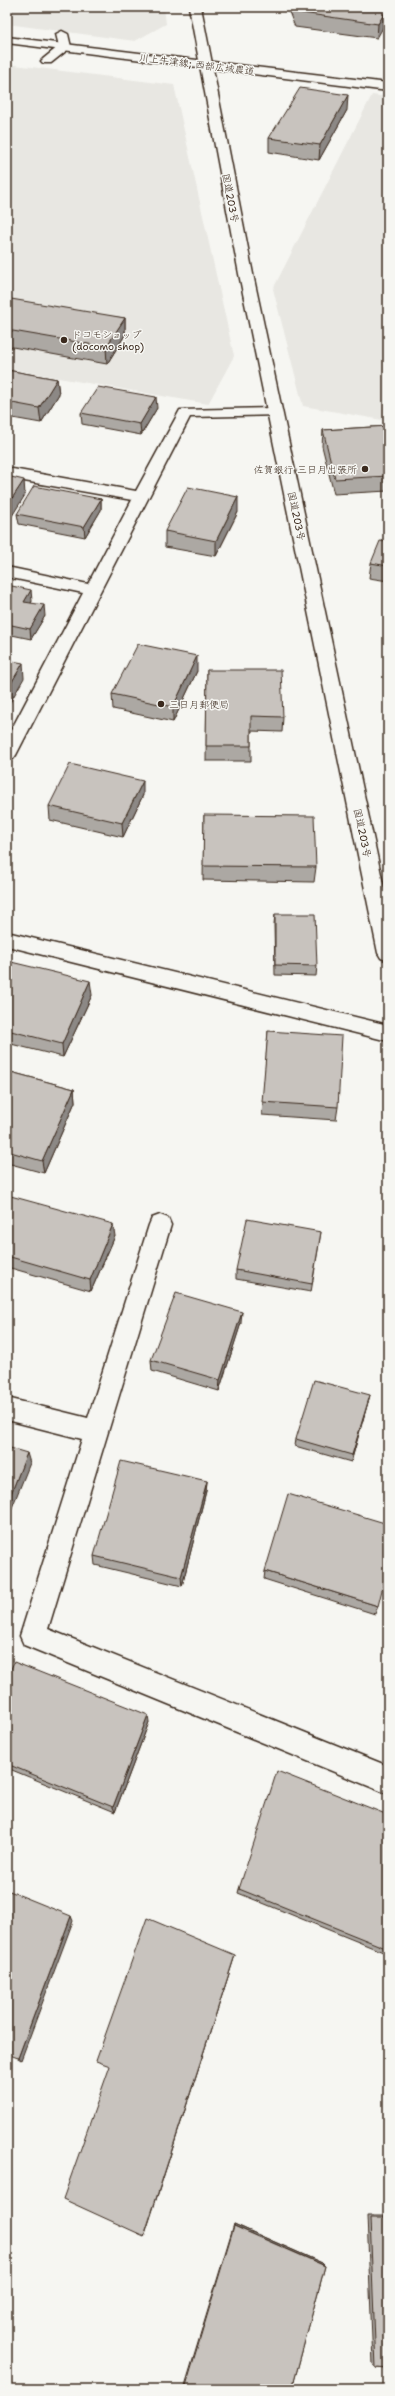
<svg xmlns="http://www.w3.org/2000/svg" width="395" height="2396" font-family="'Shantell Sans','Klee One',sans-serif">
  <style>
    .built { fill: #e8e7e2 }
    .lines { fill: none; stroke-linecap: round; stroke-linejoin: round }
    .street-casing { stroke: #3b2a1e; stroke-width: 3 }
    .secondary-casing { stroke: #3b2a1e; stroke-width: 3 }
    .highway-casing { stroke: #3b2a1e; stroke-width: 3 }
    .street { fill: #f6f6f2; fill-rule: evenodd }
    .secondary { fill: #f6f6f2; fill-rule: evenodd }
    .highway { fill: #f6f6f2; fill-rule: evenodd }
    .wall { fill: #aca8a3; stroke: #3b2a1e }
    .shaded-wall { fill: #8c8885; stroke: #3b2a1e }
    .building { fill: #c8c3be; stroke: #3b2a1e }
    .poi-dot { fill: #3b2a1e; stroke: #f6f6f2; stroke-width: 1.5 }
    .labels { text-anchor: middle; stroke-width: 3; stroke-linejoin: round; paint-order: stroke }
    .far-street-label { font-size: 10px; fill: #3b2a1e; stroke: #f6f6f2 }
    .far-poi-label { font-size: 10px; fill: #3b2a1e; stroke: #f6f6f2; text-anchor: start }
  </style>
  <rect width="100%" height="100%" fill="#f6f6f2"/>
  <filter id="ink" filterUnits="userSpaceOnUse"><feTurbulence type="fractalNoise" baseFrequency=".025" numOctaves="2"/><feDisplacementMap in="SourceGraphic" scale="8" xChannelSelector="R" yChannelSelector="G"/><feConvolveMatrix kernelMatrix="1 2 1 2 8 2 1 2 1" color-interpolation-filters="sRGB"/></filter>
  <g filter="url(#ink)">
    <path class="built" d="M 7,7 L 164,7 L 166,24 L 135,41 L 7,24 Z
      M 7,64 L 174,85 L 234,356 L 208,404 L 7,369 Z
      M 372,95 L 388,97 L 388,421 L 303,406 L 273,289 Z"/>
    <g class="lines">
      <g class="street-casing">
        <path id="street" d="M 62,31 L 68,34 L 71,47 L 51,63 L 43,63 L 41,61 L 43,59 L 59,46 L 56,34 Z
          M 275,408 L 280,409 L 282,412 L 280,415 L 190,417 L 16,755 L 13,759 L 7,761 L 7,738 L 83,593 L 7,577 L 7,567 L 88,584 L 132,500 L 7,478 L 7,468 L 136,491 L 180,410 Z
          M 7,932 L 388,1025 L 388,1041 L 7,946 Z
          M 160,1215 L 168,1218 L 171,1225 L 48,1629 L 388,1766 L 388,1794 L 24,1645 L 20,1636 L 82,1439 L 7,1420 L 7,1398 L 88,1418 L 149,1225 L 152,1218 Z"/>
      </g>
      <g class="secondary-casing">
        <path id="secondary" d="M 7,37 L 388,83 L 388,91 L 7,43 Z"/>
      </g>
      <g class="highway-casing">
        <path id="highway" d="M 189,7 L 201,7 L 253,274 L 388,907 L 388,961 L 381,958 L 378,953 L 239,274 Z"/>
      </g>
      <use href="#street" class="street"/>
      <use href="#secondary" class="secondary"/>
      <use href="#highway" class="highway"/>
    </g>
    <path class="wall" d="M 287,7 L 388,7 L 377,38 L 295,27 Z
      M 347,110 L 319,160 L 269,152 L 269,138 Z
      M 7,305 L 125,318 L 125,335 L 107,364 L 7,346 Z
      M 7,370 L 57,379 L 59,394 L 41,423 L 7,417 Z
      M 157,408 L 141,435 L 82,424 L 81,413 Z
      M 388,426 L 388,491 L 334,494 L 322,446 L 323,430 Z
      M 101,499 L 101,510 L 85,537 L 19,524 L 17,514 Z
      M 238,512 L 216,556 L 165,547 L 165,531 Z
      M 388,542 L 388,581 L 369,578 L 371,563 Z
      M 7,585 L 32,601 L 31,603 L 45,616 L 31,639 L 7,634 Z
      M 207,670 L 283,717 L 282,732 L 251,731 L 251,761 L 206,761 Z
      M 197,671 L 173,722 L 113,709 L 112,694 Z
      M 143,795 L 123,837 L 50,820 L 49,806 Z
      M 204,815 L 316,867 L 314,882 L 203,880 Z
      M 275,914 L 317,966 L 316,976 L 275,975 L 274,924 Z
      M 7,961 L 92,995 L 63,1057 L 7,1043 Z
      M 268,1031 L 338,1107 L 336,1120 L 262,1115 Z
      M 7,1071 L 74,1089 L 75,1102 L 44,1173 L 7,1163 Z
      M 7,1195 L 115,1236 L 91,1291 L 7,1267 Z
      M 321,1232 L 311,1292 L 236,1279 L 236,1270 Z
      M 241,1323 L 219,1391 L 152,1371 L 151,1360 Z
      M 368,1402 L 351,1462 L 295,1446 L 296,1439 Z
      M 207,1481 L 206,1491 L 182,1586 L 95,1565 L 94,1556 Z
      M 265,1571 L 378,1606 L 375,1614 L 264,1579 Z
      M 7,1678 L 149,1722 L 115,1812 L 7,1768 Z
      M 388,1815 L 388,1954 L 238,1893 L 239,1889 Z
      M 367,2216 L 388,2216 L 388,2369 L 376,2368 L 373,2364 Z
      M 234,2224 L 322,2263 L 325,2266 L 292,2389 L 184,2389 Z"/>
    <path class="shaded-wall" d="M 388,7 L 388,19 L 377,38 L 378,24 Z
      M 348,95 L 347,110 L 319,160 L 320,145 Z
      M 125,318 L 125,335 L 107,364 L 106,347 Z
      M 57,379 L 59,394 L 41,423 L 39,408 Z
      M 156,397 L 157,408 L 141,435 L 140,424 Z
      M 24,480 L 25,495 L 7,524 L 7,506 Z
      M 238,497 L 238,512 L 216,556 L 216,541 Z
      M 101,499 L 101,510 L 85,537 L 84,527 Z
      M 31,590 L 32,601 L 26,612 L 24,602 Z
      M 44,605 L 45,616 L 31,639 L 30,629 Z
      M 197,656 L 197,671 L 173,722 L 173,707 Z
      M 23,663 L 24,678 L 7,708 L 7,690 Z
      M 143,781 L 143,795 L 123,837 L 122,823 Z
      M 90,981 L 92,995 L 63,1057 L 62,1044 Z
      M 74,1089 L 75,1102 L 44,1173 L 42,1161 Z
      M 113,1224 L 115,1236 L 91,1291 L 90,1280 Z
      M 242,1312 L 241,1323 L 219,1391 L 220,1380 Z
      M 370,1395 L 368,1402 L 351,1462 L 352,1455 Z
      M 27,1453 L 30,1463 L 7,1520 L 7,1504 Z
      M 207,1481 L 206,1491 L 182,1586 L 181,1577 Z
      M 148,1715 L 149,1722 L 115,1812 L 113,1807 Z
      M 71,1916 L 73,1921 L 21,2060 L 18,2058 Z
      M 235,1955 L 145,2234 L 144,2236 Z
      M 234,2224 L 322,2263 L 325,2266 L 234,2226 Z"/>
    <path class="building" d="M 293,7 L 388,7 L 378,24 L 295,12 Z
      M 300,88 L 348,95 L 320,145 L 269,138 Z
      M 11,299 L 125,318 L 106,347 L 7,330 L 7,305 Z
      M 7,370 L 57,379 L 39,408 L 7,402 Z
      M 98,387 L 156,397 L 140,424 L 81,413 Z
      M 388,426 L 388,476 L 335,479 L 323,430 Z
      M 7,476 L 24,480 L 7,506 Z
      M 34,486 L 101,499 L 84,527 L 17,514 Z
      M 188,487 L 238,497 L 216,541 L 165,531 Z
      M 380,541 L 388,542 L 388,566 L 371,563 Z
      M 7,585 L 31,590 L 24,602 L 44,605 L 30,629 L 7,624 Z
      M 138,644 L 197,656 L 173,707 L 112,694 Z
      M 7,660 L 23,663 L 7,690 Z
      M 207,670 L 281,670 L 283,717 L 251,716 L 251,746 L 206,746 Z
      M 70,764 L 143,781 L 122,823 L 49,806 Z
      M 204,815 L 314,816 L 316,867 L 203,866 Z
      M 275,914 L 315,914 L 317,966 L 275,965 Z
      M 7,961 L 90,981 L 62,1044 L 7,1030 Z
      M 268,1031 L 342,1036 L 338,1107 L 262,1102 Z
      M 7,1071 L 74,1089 L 42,1161 L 7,1151 Z
      M 7,1195 L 113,1224 L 90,1280 L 7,1256 Z
      M 247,1219 L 321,1232 L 312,1284 L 236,1270 Z
      M 176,1293 L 242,1312 L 220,1380 L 151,1360 Z
      M 314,1380 L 370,1395 L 352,1455 L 296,1439 Z
      M 7,1447 L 27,1453 L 7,1504 Z
      M 121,1461 L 207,1481 L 181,1577 L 94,1556 Z
      M 288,1494 L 388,1524 L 388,1566 L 378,1606 L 265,1571 Z
      M 14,1662 L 148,1715 L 113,1807 L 7,1764 L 7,1678 Z
      M 277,1771 L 388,1815 L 388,1949 L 239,1889 Z
      M 7,1890 L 71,1916 L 18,2058 L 7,2054 Z
      M 147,1918 L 235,1955 L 144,2236 L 63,2199 L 110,2066 L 96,2061 Z
      M 370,2218 L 388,2218 L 388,2369 L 376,2368 Z
      M 234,2226 L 325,2266 L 292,2389 L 185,2389 Z"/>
  </g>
  <g class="poi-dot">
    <circle cx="64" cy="340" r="4"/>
    <circle cx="365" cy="469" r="4"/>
    <circle cx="161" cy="704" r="4"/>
  </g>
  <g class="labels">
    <g class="far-street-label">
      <text transform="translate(197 64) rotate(7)" y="4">川上牛津線; 西部広域農道</text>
      <text transform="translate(231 198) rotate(79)" y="4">国道203号</text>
      <text transform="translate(297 516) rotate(78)" y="4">国道203号</text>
      <text transform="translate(363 833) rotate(78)" y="4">国道203号</text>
    </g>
    <g class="far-poi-label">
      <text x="72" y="338">ドコモショップ<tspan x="72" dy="12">(docomo shop)</tspan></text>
      <text x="357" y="473" text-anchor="end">佐賀銀行 三日月出張所</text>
      <text x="169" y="708">三日月郵便局</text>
    </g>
  </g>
  <rect width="395" height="2396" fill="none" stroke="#f6f6f2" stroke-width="24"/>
  <rect x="12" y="12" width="371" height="2372" fill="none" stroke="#3b2a1e" stroke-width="1.5" filter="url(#ink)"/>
</svg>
